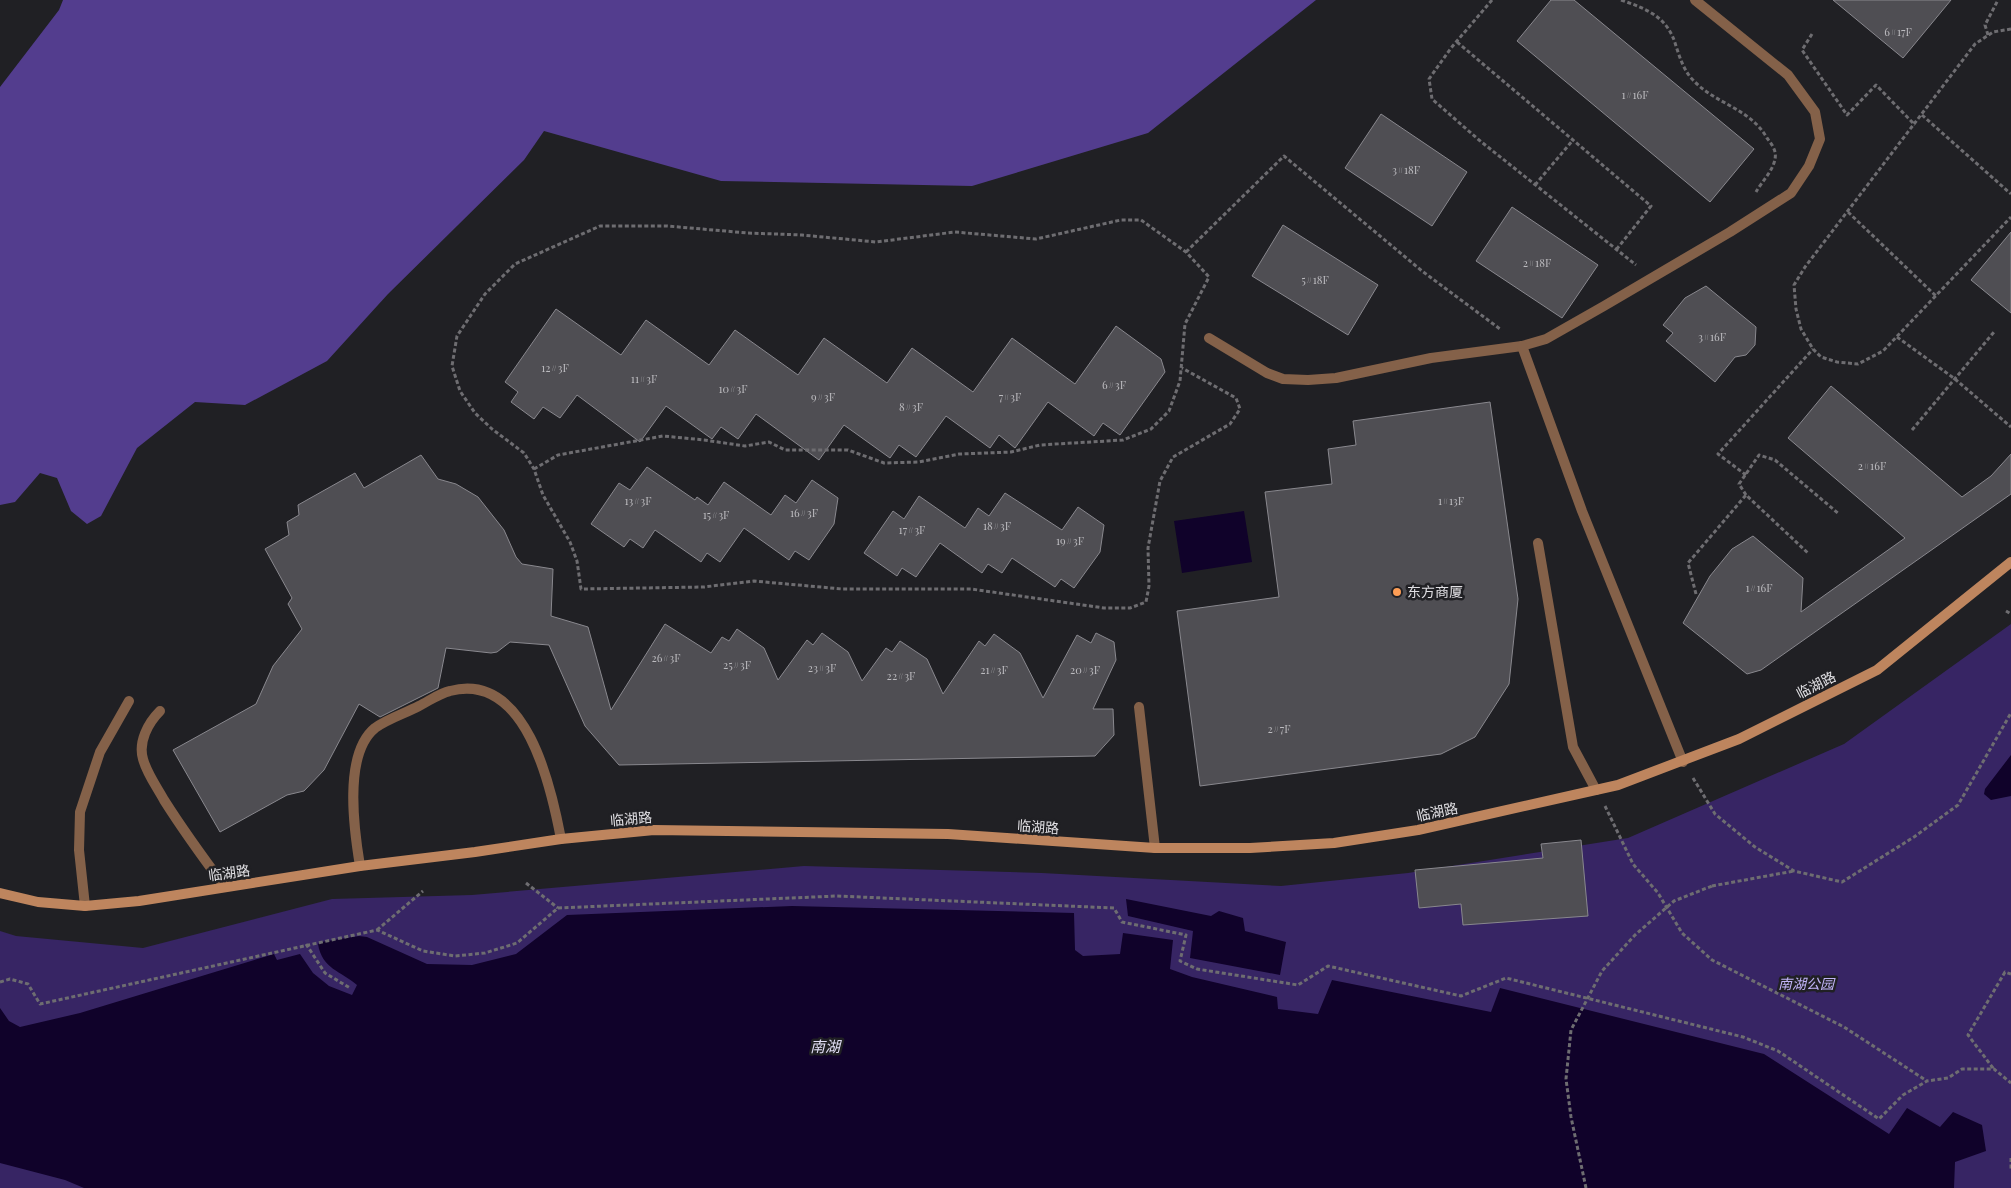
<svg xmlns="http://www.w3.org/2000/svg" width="2011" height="1188" font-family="'Playfair Display','Noto Sans SC',serif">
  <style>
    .green { fill: #372564 }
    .forest { fill: #533d8e }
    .water { fill: #10022a }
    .building { fill: #4f4e53; stroke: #89888e }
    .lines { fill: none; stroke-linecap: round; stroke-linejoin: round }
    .path { stroke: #6e6d71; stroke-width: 3; stroke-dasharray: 4 2.5; stroke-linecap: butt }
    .lane { stroke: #846149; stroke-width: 10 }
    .street { stroke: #846149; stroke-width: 10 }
    .secondary { stroke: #be855e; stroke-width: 10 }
    .path-bridge { stroke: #6e6d71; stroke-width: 3; stroke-dasharray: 4 2.5; stroke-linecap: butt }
    .poi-dot { fill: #fd9d55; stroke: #202024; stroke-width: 2 }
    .labels { text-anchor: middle; stroke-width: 5; stroke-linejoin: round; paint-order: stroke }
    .number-label { font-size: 11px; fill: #bcbbbf }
    .poi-label { font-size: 14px; fill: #e0dfe3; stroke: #202024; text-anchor: start }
    .street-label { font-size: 14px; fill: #e0dfe3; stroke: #202024 }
    .park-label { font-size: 14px; font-style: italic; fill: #c0b3f7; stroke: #202024 }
    .water-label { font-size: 15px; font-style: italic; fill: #e0ddf4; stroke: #202024 }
  </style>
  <rect width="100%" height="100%" fill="#202024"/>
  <path class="green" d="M 2011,624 L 2011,1188 L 0,1188 L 0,931 L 16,936 L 143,948 L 332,899 L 472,895 L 804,866 L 1042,873 L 1281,886 L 1408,873 L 1628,838 L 1844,744 Z"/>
  <path class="forest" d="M 63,0 L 1316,0 L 1148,133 L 972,186 L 721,181 L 544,131 L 524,160 L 388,294 L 327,361 L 245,405 L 195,402 L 137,448 L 101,516 L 87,524 L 71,511 L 57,478 L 40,473 L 15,502 L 0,505 L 0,87 L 59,10 Z"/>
  <path class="water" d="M 1244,511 L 1252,562 L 1182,573 L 1174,521 Z
    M 2011,755 L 2011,796 L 1991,800 L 1984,794 L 1985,789 Z
    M 1126,899 L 1211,916 L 1219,911 L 1243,918 L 1245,931 L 1286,942 L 1280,975 L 1190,958 L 1193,931 L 1128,916 Z
    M 792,906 L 1074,913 L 1075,950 L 1083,956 L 1120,954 L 1123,933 L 1173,940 L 1170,969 L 1192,977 L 1277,997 L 1278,1009 L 1318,1014 L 1332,980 L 1491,1012 L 1500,988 L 1764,1054 L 1889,1134 L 1907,1108 L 1940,1127 L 1953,1112 L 1982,1125 L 1986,1151 L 1955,1162 L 1954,1188 L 84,1188 L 65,1180 L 0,1163 L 0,1008 L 9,1021 L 20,1027 L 80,1013 L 274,954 L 277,960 L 300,954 L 313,973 L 329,986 L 352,995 L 357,985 C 341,971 322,969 318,944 L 321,942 L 359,936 L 367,937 L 427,964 L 472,965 L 516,954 L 567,915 Z"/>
  <path class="building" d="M 1551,0 L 1574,0 L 1754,149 L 1710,202 L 1517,41 Z
    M 1833,0 L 1951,0 L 1903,58 Z
    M 1381,114 L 1467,172 L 1432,226 L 1345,168 Z
    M 1512,207 L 1598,265 L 1562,318 L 1476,261 Z
    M 1283,225 L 1378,285 L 1348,335 L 1252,276 Z
    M 2011,232 L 2011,313 L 1971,280 Z
    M 1706,286 L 1756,327 L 1755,345 L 1746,355 L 1735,357 L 1715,382 L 1666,341 L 1673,333 L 1663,325 L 1685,298 Z
    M 556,309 L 621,355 L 646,320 L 709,365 L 735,330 L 798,375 L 824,338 L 887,383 L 912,348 L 973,392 L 1012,338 L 1075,384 L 1116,326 L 1161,359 L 1165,372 L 1120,435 L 1103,423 L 1094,436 L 1048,402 L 1015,448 L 999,435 L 990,448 L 946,416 L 916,457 L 899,445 L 890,458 L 844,425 L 819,460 L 756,414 L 738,439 L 721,427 L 712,439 L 666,406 L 640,442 L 577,395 L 560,418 L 543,407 L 534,419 L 511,402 L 518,392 L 505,382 Z
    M 1831,386 L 1962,497 L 1991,476 L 2011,454 L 2011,494 L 1761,670 L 1747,674 L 1683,623 L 1710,576 L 1732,549 L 1753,536 L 1803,578 L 1801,612 L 1905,538 L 1788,438 Z
    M 1490,402 L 1518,599 L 1509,684 L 1475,737 L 1441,754 L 1200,786 L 1177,611 L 1279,597 L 1265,492 L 1332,484 L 1328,449 L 1356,445 L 1353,421 Z
    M 421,455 L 438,479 L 456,484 L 478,497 L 504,530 L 516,557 L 522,564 L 553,569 L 551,616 L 588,627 L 611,710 L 665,624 L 711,653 L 722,637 L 729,641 L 737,629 L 764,648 L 778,680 L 807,640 L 813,645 L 822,633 L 848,652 L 862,681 L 886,648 L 892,652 L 900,641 L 927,659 L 943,694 L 979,641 L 985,646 L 994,634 L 1020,653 L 1043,698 L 1077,635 L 1091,643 L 1096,633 L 1114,642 L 1116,660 L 1093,709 L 1113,709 L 1114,735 L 1095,756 L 619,765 L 585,726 L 549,645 L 510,642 L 497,652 L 491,653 L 446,648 L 438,688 L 380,717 L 359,704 L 324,770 L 304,791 L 287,795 L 220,832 L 173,750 L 256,704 L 273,666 L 302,629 L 288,604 L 292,598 L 265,549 L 289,535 L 287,522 L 299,515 L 298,505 L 355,473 L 364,488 Z
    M 647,467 L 695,500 L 697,497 L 708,505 L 724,482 L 771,515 L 785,495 L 796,503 L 812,480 L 838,498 L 834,524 L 809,560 L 795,551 L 789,560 L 744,528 L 720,562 L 707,553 L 701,562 L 655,530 L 643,548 L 630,539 L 624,547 L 591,524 L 619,483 L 630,490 Z
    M 1005,493 L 1062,530 L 1078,507 L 1104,525 L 1100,552 L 1074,588 L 1061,579 L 1055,587 L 1012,558 L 1002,573 L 988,564 L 982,573 L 940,543 L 916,577 L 902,568 L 897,576 L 864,553 L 893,511 L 904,519 L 919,496 L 965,528 L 978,508 L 989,516 Z
    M 1581,840 L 1588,916 L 1463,925 L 1461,904 L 1419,908 L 1415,870 L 1543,858 L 1541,844 Z"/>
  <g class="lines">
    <path class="path" d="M 1492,0 L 1451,48 L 1429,79 L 1432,99 L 1479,140 L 1636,265
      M 1621,0 C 1647,9 1668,17 1676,46 C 1680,58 1684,71 1693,80 C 1715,104 1750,108 1767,138 C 1770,142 1774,147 1775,152 C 1778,166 1762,181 1756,192
      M 2011,29 L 1993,32 L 1975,44 L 1805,267 L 1794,285 L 1796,309 L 1801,329 L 1813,349 L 1821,357 L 1837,362 L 1858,364 L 1883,351 L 2011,217
      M 1812,34 L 1802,50 L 1847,115 L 1876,85 L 1915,125
      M 1988,35 L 1985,25 L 1998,0
      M 1457,42 L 1651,206 L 1616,250
      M 1922,115 L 2011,194
      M 1535,185 L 1573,140
      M 1848,212 L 1936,296
      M 1186,252 L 1284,156 L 1422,271 L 1500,329
      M 1897,337 L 1955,379 L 2011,427
      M 1912,430 L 1994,332
      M 534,469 L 558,455 L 663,436 L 704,440 L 745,446 L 769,442 L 785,450 L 848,450 L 884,463 L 919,462 L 959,454 L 1011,452 L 1040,445 L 1123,440 L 1151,429 L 1169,411 L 1180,381 L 1185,324 L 1209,277 L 1186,252 L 1141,220 L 1121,220 L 1036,239 L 955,232 L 876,242 L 802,235 L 748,233 L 667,226 L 600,226 L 515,264 L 485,294 L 457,336 L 452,366 L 460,391 L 475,413 L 492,429 L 524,453 L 534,469 L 543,495 L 570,542 L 577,561 L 581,589 L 704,587 L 754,581 L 842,589 L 971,589 L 1104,608 L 1130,608 L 1146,602 L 1149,586 L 1148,548 L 1160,481 L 1173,457 L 1230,424 L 1240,409 L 1236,398 L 1182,368
      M 1746,475 L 1718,454 L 1813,349
      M 1746,495 L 1739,484 L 1759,455 L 1775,460 L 1839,514
      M 1696,594 L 1688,563 L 1746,495 L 1809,554
      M 2006,611 L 2011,614
      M 1693,778 L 1715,814 L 1755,847 L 1794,871 L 1842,882 L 1914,837 L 1958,805 L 2011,713
      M 1605,806 L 1633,864 L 1658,893 L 1682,933 L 1712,960 L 1844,1027 L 1927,1081
      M 526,883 L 558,908
      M 1712,886 L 1794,871
      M 377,930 L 423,891
      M 306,944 L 325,973 L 350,988
      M 0,982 L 10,979 L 28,984 L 40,1004 L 377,930 L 423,951 L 455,956 L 485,953 L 517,943 L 558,908 L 837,896 L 1114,908 L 1122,922 L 1186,935 L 1180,961 L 1197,969 L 1298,985 L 1328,966 L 1461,996 L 1506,978 L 1743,1037 L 1778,1051 L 1879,1119 L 1903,1095 L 1927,1081 L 1948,1078 L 1962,1069 L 1994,1069 L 2011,1083
      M 1993,1068 L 1968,1035 L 2005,972 L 2011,974
      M 2011,1158 L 2011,1171"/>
    <path class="lane" d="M 1209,338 L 1267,373 L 1283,379 L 1308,380 L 1336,378 L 1431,358 L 1522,346 L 1546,339 L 1604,306 L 1730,232 L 1791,193 L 1809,166 L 1820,139 L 1815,112 L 1788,75 L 1695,0
      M 1538,543 L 1573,747 L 1596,790
      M 1139,707 L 1155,848
      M 160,711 C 148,723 138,742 143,759 C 147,774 157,787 164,800 C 183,830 204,859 225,887
      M 360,866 C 354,830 343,754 375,728 C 387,719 406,713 419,706 C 429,701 440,693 450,691 C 526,671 551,786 561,839
      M 85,906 L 79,850 L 80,812 L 100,752 L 129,701"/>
    <path class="street" d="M 1522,346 L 1582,511 L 1683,762"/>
    <path class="secondary" d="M 0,893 L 38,902 L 85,906 L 139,901 L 360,866 L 475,852 L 561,839 L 654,830 L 948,834 L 1155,848 L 1250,848 L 1334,843 L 1418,830 L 1618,785 L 1739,739 L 1877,670 L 2011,562"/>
    <path class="path-bridge" d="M 1586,1188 L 1571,1117 L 1566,1079 L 1571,1030 L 1602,971 L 1635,935 L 1674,901 L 1712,886"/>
  </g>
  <circle class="poi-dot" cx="1397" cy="592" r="5"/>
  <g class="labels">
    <g class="number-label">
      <text x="1898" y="36">6#17F</text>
      <text x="1635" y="99">1#16F</text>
      <text x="1406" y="174">3#18F</text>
      <text x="1537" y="267">2#18F</text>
      <text x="1315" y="284">5#18F</text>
      <text x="1712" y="341">3#16F</text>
      <text x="555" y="372">12#3F</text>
      <text x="644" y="383">11#3F</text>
      <text x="1114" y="389">6#3F</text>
      <text x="733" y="393">10#3F</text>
      <text x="823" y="401">9#3F</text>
      <text x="1010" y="401">7#3F</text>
      <text x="911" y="411">8#3F</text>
      <text x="1872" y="470">2#16F</text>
      <text x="638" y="505">13#3F</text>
      <text x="1451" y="505">1#13F</text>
      <text x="804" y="517">16#3F</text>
      <text x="716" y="519">15#3F</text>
      <text x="997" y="530">18#3F</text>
      <text x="912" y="534">17#3F</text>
      <text x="1070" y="545">19#3F</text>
      <text x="1759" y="592">1#16F</text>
      <text x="666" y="662">26#3F</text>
      <text x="737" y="669">25#3F</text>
      <text x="822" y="672">23#3F</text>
      <text x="994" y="674">21#3F</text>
      <text x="1085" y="674">20#3F</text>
      <text x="901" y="680">22#3F</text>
      <text x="1279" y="733">2#7F</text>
    </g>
    <g class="poi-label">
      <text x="1407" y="597">东方商厦</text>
    </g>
    <g class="street-label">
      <text transform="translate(1816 685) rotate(-27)" y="5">临湖路</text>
      <text transform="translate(1437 812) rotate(-12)" y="5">临湖路</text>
      <text transform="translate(631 819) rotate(-5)" y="5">临湖路</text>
      <text transform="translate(1038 827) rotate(4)" y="5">临湖路</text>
      <text transform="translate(229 873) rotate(-8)" y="5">临湖路</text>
    </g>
    <g class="park-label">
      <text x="1806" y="989">南湖公园</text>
    </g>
    <g class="water-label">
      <text x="825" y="1052">南湖</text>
    </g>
  </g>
</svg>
